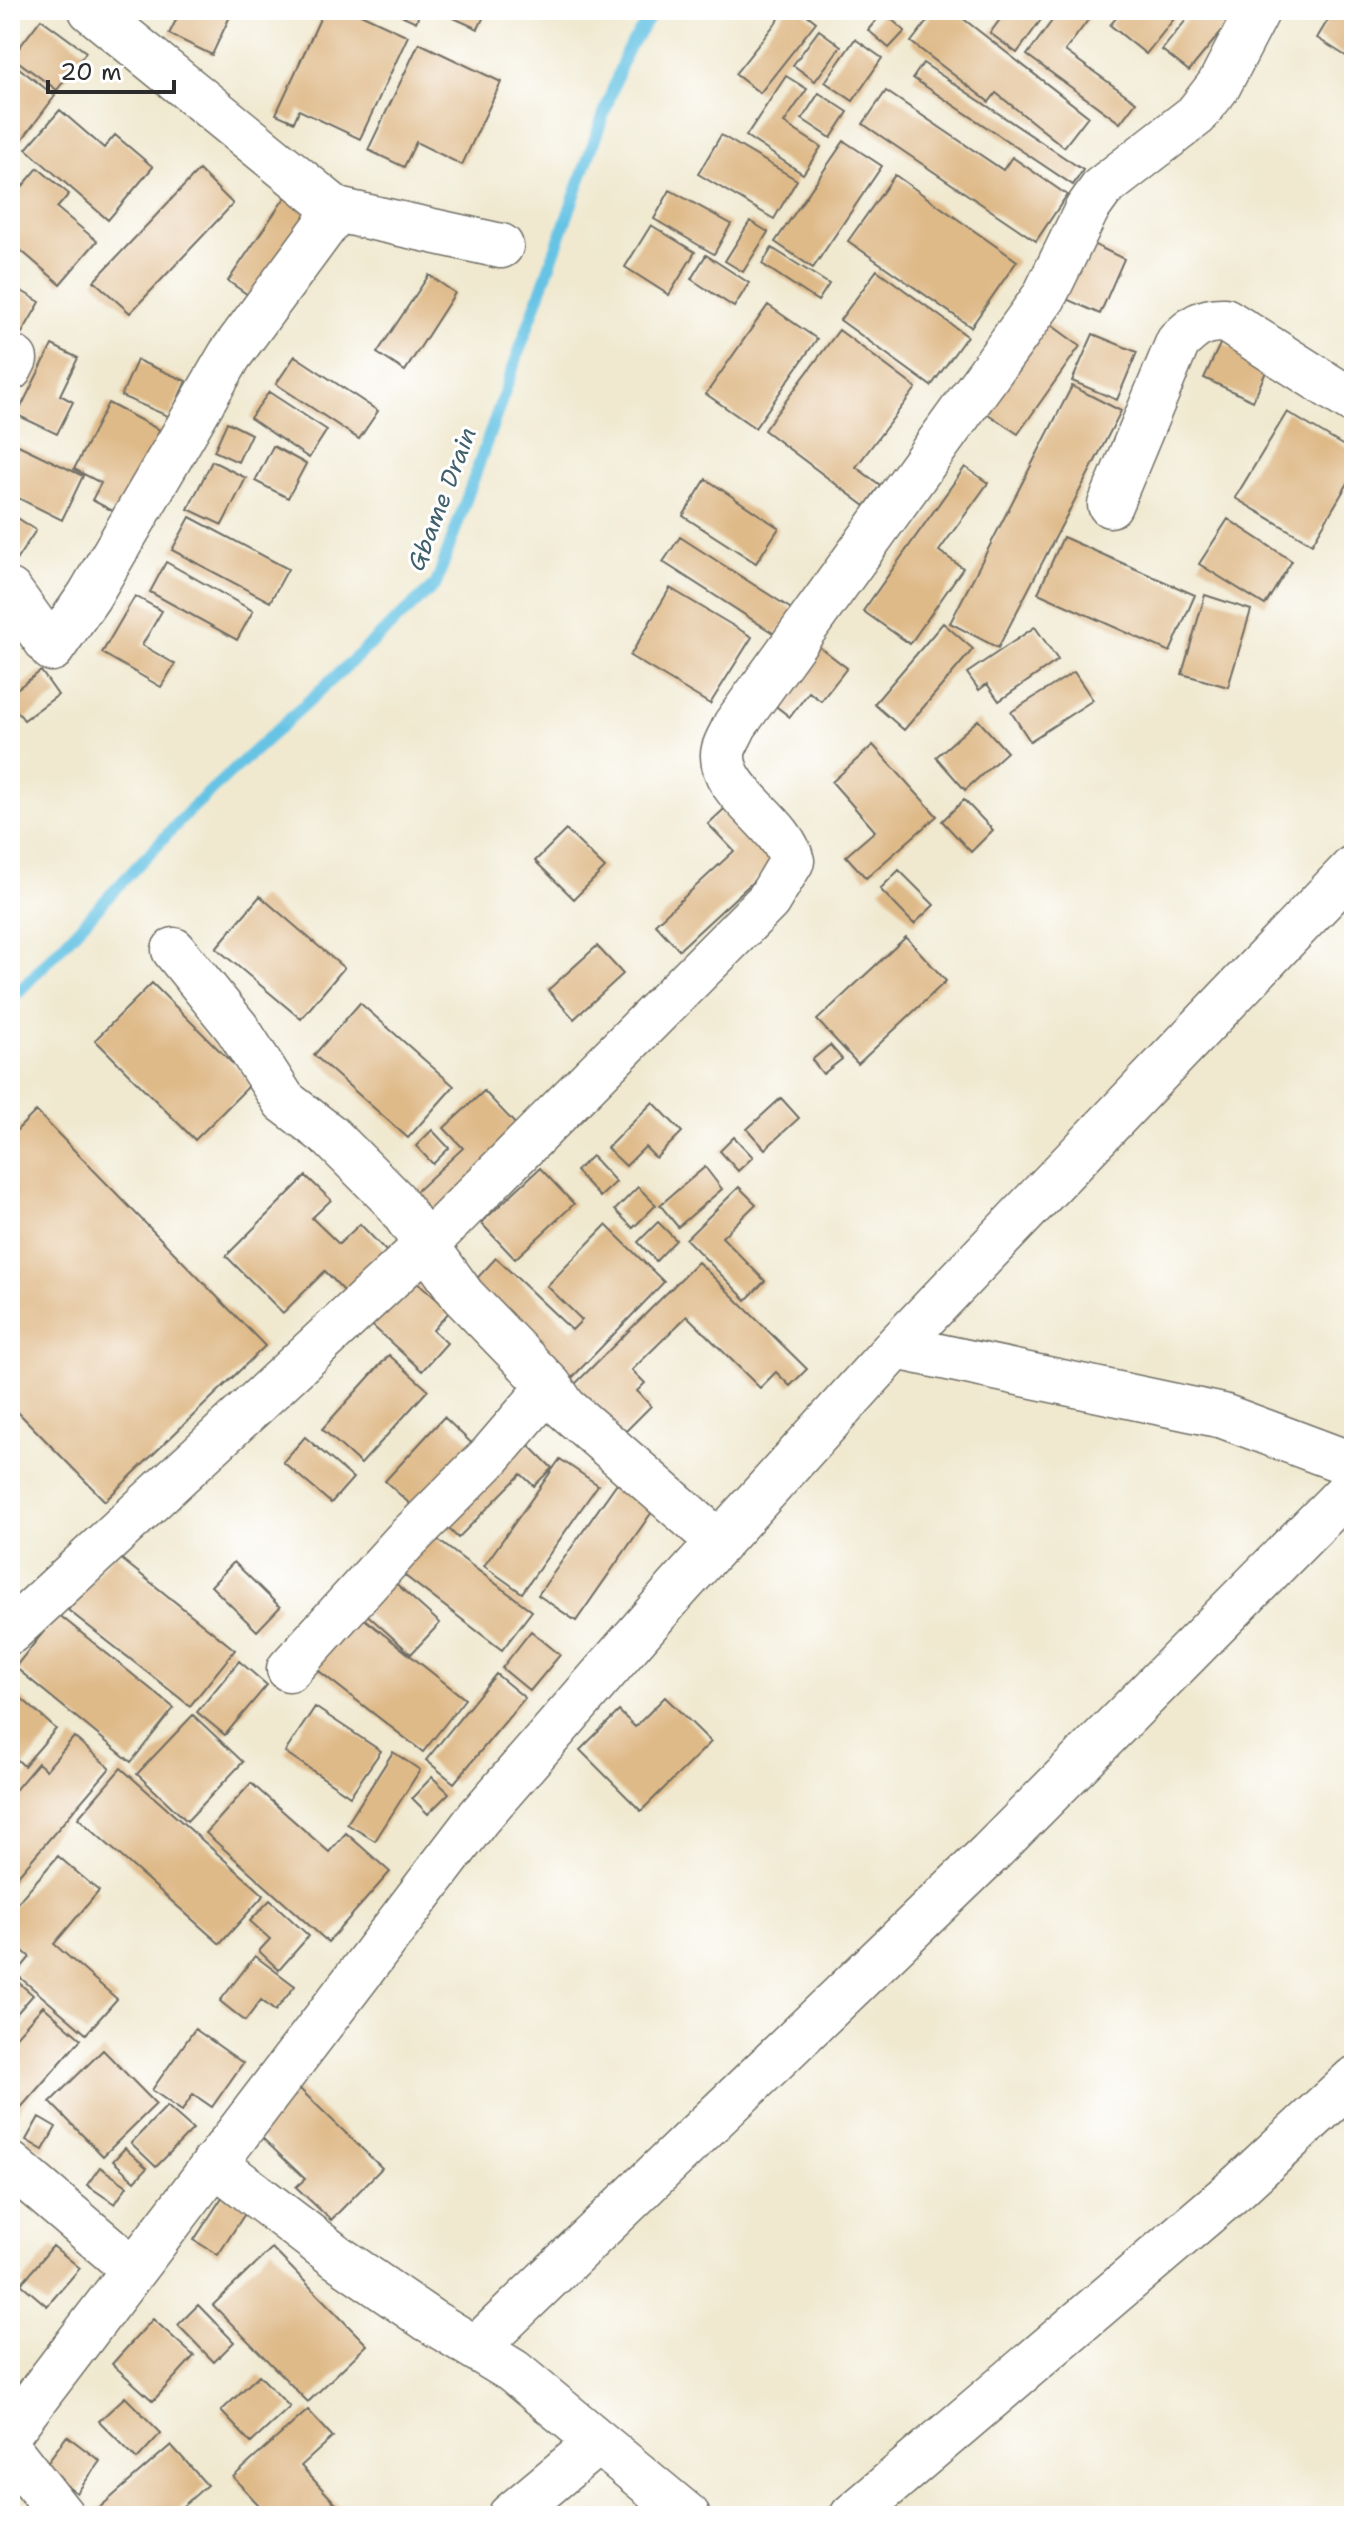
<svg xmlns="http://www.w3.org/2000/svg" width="1364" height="2526" font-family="'Shantell Sans',sans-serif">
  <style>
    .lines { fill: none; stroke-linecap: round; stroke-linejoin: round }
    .stream { stroke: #66c3e4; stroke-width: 12 }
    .building { fill: #dfba89 }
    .minor-casing { stroke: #706e65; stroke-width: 47 }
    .minor { stroke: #fff; stroke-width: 44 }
    .labels { text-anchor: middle; stroke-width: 6; stroke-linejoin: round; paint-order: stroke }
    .water-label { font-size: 24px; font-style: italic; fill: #40606c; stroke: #fff }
  </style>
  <rect width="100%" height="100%" fill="#fff"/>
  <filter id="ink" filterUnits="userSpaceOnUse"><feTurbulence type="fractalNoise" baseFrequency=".0125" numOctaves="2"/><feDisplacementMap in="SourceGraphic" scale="16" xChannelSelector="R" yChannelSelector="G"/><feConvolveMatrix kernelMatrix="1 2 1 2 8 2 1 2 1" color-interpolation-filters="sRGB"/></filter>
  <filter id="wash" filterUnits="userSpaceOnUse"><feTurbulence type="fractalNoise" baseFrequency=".006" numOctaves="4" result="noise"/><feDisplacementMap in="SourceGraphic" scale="32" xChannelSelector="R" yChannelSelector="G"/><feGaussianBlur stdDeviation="1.8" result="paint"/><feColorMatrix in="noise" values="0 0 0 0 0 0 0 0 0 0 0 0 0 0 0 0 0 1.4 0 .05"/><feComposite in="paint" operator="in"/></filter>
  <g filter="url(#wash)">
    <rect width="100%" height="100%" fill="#f0e9d0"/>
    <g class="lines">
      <path class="stream" d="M 10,1001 L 192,808 L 436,584 L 626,52 L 655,10"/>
    </g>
    <g id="blocks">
      <path class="building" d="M 181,10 L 233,10 L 212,55 L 169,34 Z
        M 324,10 L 352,10 L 408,36 L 360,139 L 299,110 L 294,122 L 276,114 Z
        M 390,10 L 421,10 L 416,22 Z
        M 436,10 L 487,10 L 478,29 Z
        M 786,10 L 801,10 L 816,22 L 760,93 L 735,74 Z
        M 936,10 L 952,10 L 1088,116 L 1064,147 L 996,93 L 989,102 L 911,42 Z
        M 1007,10 L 1048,10 L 1017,53 L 990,33 Z
        M 1060,10 L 1083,10 L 1091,16 L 1065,51 L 1136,102 L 1120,123 L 1027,55 Z
        M 1123,10 L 1181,10 L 1146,54 L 1110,25 Z
        M 1194,10 L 1226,10 L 1234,16 L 1189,71 L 1162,50 Z
        M 1334,10 L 1354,10 L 1354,51 L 1349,58 L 1317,38 Z
        M 883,12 L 905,31 L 889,48 L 868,30 Z
        M 41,19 L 86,52 L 57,90 L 12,57 Z
        M 819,30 L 841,46 L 815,81 L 793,65 Z
        M 855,39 L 882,58 L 853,101 L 825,82 Z
        M 419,43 L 501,82 L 462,165 L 416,142 L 404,167 L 368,150 Z
        M 923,63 L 1083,170 L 1073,185 L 913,78 Z
        M 15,65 L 55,96 L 12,153 L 10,72 Z
        M 786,76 L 807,89 L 784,123 L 821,147 L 803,174 L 746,136 Z
        M 886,91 L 1003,170 L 1012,157 L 1067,195 L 1036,241 L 863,124 Z
        M 819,93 L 848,112 L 831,138 L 802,119 Z
        M 60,110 L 104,148 L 115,135 L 153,167 L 108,220 L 26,149 Z
        M 721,135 L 797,180 L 774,219 L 698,174 Z
        M 844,141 L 882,166 L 813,268 L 775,242 Z
        M 38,168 L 69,194 L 57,208 L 97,241 L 60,284 L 10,241 L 10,201 Z
        M 199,170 L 233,204 L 130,313 L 94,281 Z
        M 895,175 L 1017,261 L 971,327 L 848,241 Z
        M 670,190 L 731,224 L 714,254 L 654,219 Z
        M 286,196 L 312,213 L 254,299 L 228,281 Z
        M 750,221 L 768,232 L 743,272 L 725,261 Z
        M 651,225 L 695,252 L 669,295 L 625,267 Z
        M 1089,242 L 1124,259 L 1100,314 L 1064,298 Z
        M 772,248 L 829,284 L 818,301 L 762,264 Z
        M 706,255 L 749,283 L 734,307 L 691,279 Z
        M 877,270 L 967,336 L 931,386 L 840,320 Z
        M 429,275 L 455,293 L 405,371 L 377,353 Z
        M 10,284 L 40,302 L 22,333 L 10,326 Z
        M 768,305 L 817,339 L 755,428 L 706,394 Z
        M 1043,319 L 1080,346 L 1018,434 L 979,408 Z
        M 839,330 L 916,388 L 856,467 L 880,485 L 865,506 L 764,430 Z
        M 1093,334 L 1137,352 L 1117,400 L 1072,381 Z
        M 1221,342 L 1269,365 L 1253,401 L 1204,378 Z
        M 52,345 L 78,358 L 60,395 L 73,402 L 57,434 L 17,415 Z
        M 295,356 L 378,411 L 359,439 L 276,384 Z
        M 137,360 L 186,381 L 170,417 L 121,396 Z
        M 1072,386 L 1121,411 L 998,648 L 950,623 Z
        M 269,392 L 327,430 L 309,458 L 250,418 Z
        M 108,403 L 169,435 L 126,518 L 92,500 L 101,483 L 74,469 Z
        M 1287,412 L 1354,452 L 1354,473 L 1312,544 L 1235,498 Z
        M 227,422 L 251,434 L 238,462 L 214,451 Z
        M 10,441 L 83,476 L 62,520 L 10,494 Z
        M 273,446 L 306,464 L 288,498 L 255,481 Z
        M 212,461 L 246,478 L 222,525 L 188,509 Z
        M 965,467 L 988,483 L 939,551 L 963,568 L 910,644 L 863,611 Z
        M 706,479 L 779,528 L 756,563 L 683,516 Z
        M 10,513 L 36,530 L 15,562 L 10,559 Z
        M 190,517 L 288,569 L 270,602 L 172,550 Z
        M 1228,519 L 1292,561 L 1265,605 L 1199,564 Z
        M 680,537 L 793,610 L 776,635 L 663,562 Z
        M 1063,537 L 1195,595 L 1170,652 L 1038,593 Z
        M 166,562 L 253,611 L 237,640 L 150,592 Z
        M 670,588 L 752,637 L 710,704 L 630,656 Z
        M 1205,595 L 1251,610 L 1228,687 L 1182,674 Z
        M 135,596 L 162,611 L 142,645 L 175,664 L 161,687 L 102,653 Z
        M 943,623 L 973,649 L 904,730 L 874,704 Z
        M 1035,627 L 1058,660 L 999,701 L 987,684 L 979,690 L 967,673 Z
        M 813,642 L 847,668 L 821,701 L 809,692 L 790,717 L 768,700 Z
        M 41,671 L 58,695 L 24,720 L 10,702 L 10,694 Z
        M 1074,672 L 1093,700 L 1030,741 L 1011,712 Z
        M 978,720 L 1007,752 L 965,790 L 936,757 Z
        M 873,745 L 937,816 L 866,878 L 846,856 L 875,831 L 832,782 Z
        M 736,798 L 786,851 L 679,950 L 655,924 L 734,851 L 708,824 Z
        M 964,800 L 993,830 L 971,852 L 942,821 Z
        M 566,830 L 605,868 L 574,899 L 535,861 Z
        M 899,870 L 934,905 L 914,924 L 880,889 Z
        M 260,896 L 344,968 L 301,1019 L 216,948 Z
        M 906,937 L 946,981 L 858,1064 L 817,1020 Z
        M 597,946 L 623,974 L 574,1019 L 548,990 Z
        M 152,983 L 252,1083 L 195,1140 L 95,1040 Z
        M 360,1003 L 454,1086 L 408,1138 L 314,1055 Z
        M 830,1045 L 842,1059 L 823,1074 L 812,1060 Z
        M 484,1091 L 522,1131 L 427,1220 L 407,1200 L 463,1148 L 444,1128 Z
        M 781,1098 L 799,1118 L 765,1149 L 747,1129 Z
        M 653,1102 L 682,1132 L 656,1158 L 645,1147 L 626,1166 L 607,1148 Z
        M 36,1111 L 265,1346 L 105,1501 L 10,1404 L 10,1137 Z
        M 432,1130 L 449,1148 L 433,1164 L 416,1146 Z
        M 734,1137 L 753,1157 L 738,1171 L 720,1151 Z
        M 592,1156 L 616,1182 L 600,1197 L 576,1171 Z
        M 705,1167 L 722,1189 L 678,1227 L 660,1205 Z
        M 540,1168 L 574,1204 L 515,1259 L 481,1223 Z
        M 306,1176 L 331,1200 L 312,1218 L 339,1244 L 360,1224 L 388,1253 L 347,1294 L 325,1271 L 283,1313 L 226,1256 Z
        M 638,1187 L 656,1205 L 633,1228 L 615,1210 Z
        M 739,1187 L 756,1204 L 722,1237 L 765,1281 L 746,1300 L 686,1239 Z
        M 658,1222 L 676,1240 L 656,1261 L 638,1242 Z
        M 606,1225 L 664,1282 L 566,1384 L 467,1289 L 496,1258 L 572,1330 L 582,1320 L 547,1286 Z
        M 698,1262 L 807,1369 L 790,1386 L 776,1372 L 760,1388 L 687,1316 L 632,1370 L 645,1383 L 637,1391 L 651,1406 L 620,1437 L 571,1388 Z
        M 406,1272 L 450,1311 L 433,1330 L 447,1343 L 422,1371 L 364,1318 Z
        M 389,1355 L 428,1390 L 361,1464 L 322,1429 Z
        M 444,1417 L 483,1454 L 424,1517 L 385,1481 Z
        M 520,1436 L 552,1468 L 534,1486 L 521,1474 L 458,1538 L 439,1519 Z
        M 305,1437 L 353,1478 L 331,1503 L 283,1462 Z
        M 560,1459 L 598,1485 L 522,1593 L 484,1566 Z
        M 617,1483 L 654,1509 L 576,1621 L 538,1595 Z
        M 430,1534 L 532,1611 L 502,1650 L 400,1572 Z
        M 114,1553 L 235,1650 L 190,1706 L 68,1610 Z
        M 234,1562 L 280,1607 L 257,1631 L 211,1586 Z
        M 391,1579 L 440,1623 L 411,1654 L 363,1611 Z
        M 353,1610 L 465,1699 L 423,1752 L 310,1664 Z
        M 58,1614 L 174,1708 L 131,1762 L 15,1667 Z
        M 531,1631 L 560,1655 L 530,1691 L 502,1668 Z
        M 239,1661 L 267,1685 L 225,1735 L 197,1712 Z
        M 496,1674 L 525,1698 L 454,1783 L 426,1760 Z
        M 10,1688 L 56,1729 L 24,1766 L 10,1753 Z
        M 665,1697 L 711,1742 L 641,1811 L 580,1750 L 619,1711 L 635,1727 Z
        M 315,1707 L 381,1751 L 350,1796 L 285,1752 Z
        M 193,1715 L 243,1762 L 187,1821 L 137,1774 Z
        M 74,1737 L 110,1768 L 10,1885 L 10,1796 L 38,1763 L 46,1770 Z
        M 393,1752 L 420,1770 L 375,1841 L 347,1824 Z
        M 121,1768 L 264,1895 L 220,1944 L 78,1818 Z
        M 432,1777 L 449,1793 L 428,1814 L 412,1798 Z
        M 251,1783 L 329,1852 L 346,1833 L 390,1872 L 328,1942 L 206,1833 Z
        M 58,1856 L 99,1891 L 54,1944 L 117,1999 L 86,2034 L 16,1974 L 30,1957 L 10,1940 L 10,1911 Z
        M 270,1900 L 309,1936 L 279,1970 L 259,1951 L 270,1939 L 250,1921 Z
        M 255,1956 L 295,1986 L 275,2011 L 261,2000 L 245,2021 L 220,2001 Z
        M 10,1975 L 33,1995 L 10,2021 Z
        M 43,2006 L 81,2039 L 10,2120 L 10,2043 Z
        M 195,2029 L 243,2063 L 212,2107 L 193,2094 L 182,2111 L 152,2090 Z
        M 103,2050 L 156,2104 L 103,2156 L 50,2102 Z
        M 299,2088 L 382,2168 L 331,2220 L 296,2187 L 305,2179 L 256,2132 Z
        M 167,2106 L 193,2129 L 156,2167 L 131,2143 Z
        M 39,2117 L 56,2127 L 43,2150 L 26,2140 Z
        M 125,2148 L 147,2168 L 135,2181 L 113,2161 Z
        M 100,2167 L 127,2186 L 115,2204 L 87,2185 Z
        M 225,2193 L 248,2209 L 218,2255 L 194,2240 Z
        M 53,2246 L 80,2268 L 47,2306 L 21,2284 Z
        M 272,2248 L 367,2345 L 308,2402 L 213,2305 Z
        M 198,2305 L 234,2342 L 214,2362 L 178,2325 Z
        M 153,2319 L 194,2356 L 153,2401 L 112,2364 Z
        M 259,2375 L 290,2407 L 251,2443 L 221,2411 Z
        M 125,2397 L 161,2433 L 137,2459 L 99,2421 Z
        M 308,2410 L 333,2437 L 301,2466 L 347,2516 L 269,2516 L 233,2477 Z
        M 67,2436 L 100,2461 L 77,2493 L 43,2468 Z
        M 171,2445 L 207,2485 L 172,2516 L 90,2516 Z"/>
    </g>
  </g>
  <g filter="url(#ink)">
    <use href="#blocks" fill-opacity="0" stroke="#706e65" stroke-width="2"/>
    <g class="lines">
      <g class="minor-casing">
        <path id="minor" d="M 91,10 L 337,210 L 501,246
          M 10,357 L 15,359 L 10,369
          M 1110,505 L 1178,342 C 1193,327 1203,319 1225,320 L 1354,402
          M 10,591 L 52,649 L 89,596 L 230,355 L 337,210
          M 174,950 L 237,1028 L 284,1101 L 331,1137 L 394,1200 L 463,1296 L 550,1386 L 564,1407 L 720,1543
          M 896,1347 L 1223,1416 L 1354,1465
          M 10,1632 L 426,1245 L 768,901 L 792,861 C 783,822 722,794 723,755 C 723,746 732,733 735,725 L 1044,297 L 1087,209 L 1102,188 L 1196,115 L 1219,85 L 1258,10
          M 289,1669 L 405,1541 L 491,1455 L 550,1386
          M 214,2163 L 337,2257 L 429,2320 L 513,2371 L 688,2516
          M 10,2164 L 132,2268
          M 476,2348 L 990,1853 L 1354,1485
          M 10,2432 L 479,1817 L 677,1589 L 896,1347 L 1354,867
          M 10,2450 L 62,2516
          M 510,2516 L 597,2443
          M 852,2516 L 1239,2186 L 1354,2079"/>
      </g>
      <use href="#minor" class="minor"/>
    </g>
  </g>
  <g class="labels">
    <g class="water-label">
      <text transform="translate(442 499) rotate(-69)" y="8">Gbame Drain</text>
    </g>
  </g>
  <rect width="1364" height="2526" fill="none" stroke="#fff" stroke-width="40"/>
  <path d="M48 80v12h126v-12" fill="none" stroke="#2b2b2b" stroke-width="4"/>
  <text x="60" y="80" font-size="24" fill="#2b2b2b" stroke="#ffffff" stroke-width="6" paint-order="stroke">20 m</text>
</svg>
